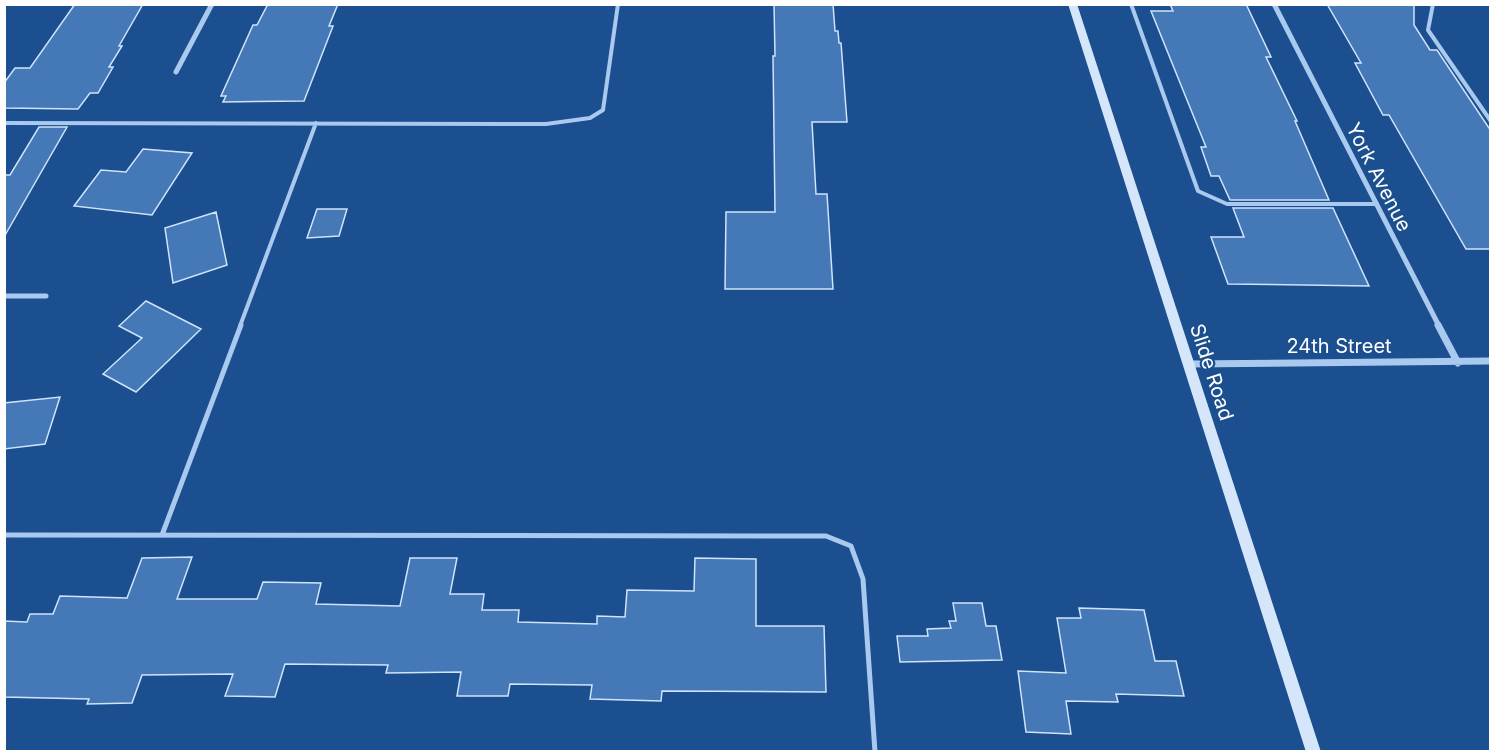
<svg xmlns="http://www.w3.org/2000/svg" width="1495" height="756" font-family="Inter,sans-serif">
  <style>
    .building { fill: #4478b7; stroke: #cfe3fa; stroke-width: 1.5 }
    .lines { fill: none; stroke-linecap: round; stroke-linejoin: round }
    .service-far1 { stroke: #a9c9ee; stroke-width: 4 }
    .service { stroke: #a9c9ee; stroke-width: 5 }
    .minor-far1 { stroke: #a9c9ee; stroke-width: 5 }
    .minor { stroke: #a9c9ee; stroke-width: 7 }
    .secondary { fill: #d6e6fa; fill-rule: evenodd }
    .labels { text-anchor: middle; stroke-width: 4.5; stroke-linejoin: round; paint-order: stroke }
    .street-label { font-size: 20px; fill: #fff; stroke: #1b4f8f }
  </style>
  <rect width="100%" height="100%" fill="#1b4f8f"/>
  <path class="building" d="M 75,4 L 143,4 L 119,46 L 122,46 L 109,67 L 113,67 L 98,93 L 90,93 L 78,109 L 4,108 L 4,83 L 15,68 L 30,68 Z
    M 268,4 L 338,4 L 329,26 L 333,26 L 304,101 L 223,102 L 226,96 L 221,96 L 253,25 L 257,25 Z
    M 774,4 L 833,4 L 835,31 L 838,31 L 839,43 L 841,43 L 847,122 L 812,122 L 816,194 L 827,194 L 833,289 L 725,289 L 726,212 L 775,212 L 773,56 L 775,56 Z
    M 1170,4 L 1246,4 L 1271,57 L 1266,57 L 1297,121 L 1295,121 L 1329,200 L 1230,200 L 1219,176 L 1211,176 L 1201,147 L 1206,147 L 1151,11 L 1173,11 Z
    M 1327,4 L 1414,4 L 1414,25 L 1430,50 L 1437,50 L 1491,131 L 1491,249 L 1466,249 L 1389,115 L 1383,115 L 1355,63 L 1361,63 Z
    M 39,127 L 67,127 L 4,237 L 4,175 L 10,175 Z
    M 143,149 L 192,153 L 152,215 L 74,206 L 101,170 L 126,172 Z
    M 1233,208 L 1333,208 L 1369,286 L 1228,284 L 1211,237 L 1244,237 Z
    M 317,209 L 347,209 L 339,236 L 307,238 Z
    M 216,212 L 227,265 L 173,283 L 165,228 Z
    M 146,301 L 201,329 L 136,392 L 103,374 L 142,338 L 119,326 Z
    M 60,397 L 45,444 L 4,449 L 4,403 Z
    M 192,557 L 177,599 L 257,599 L 263,582 L 321,583 L 316,604 L 400,606 L 410,558 L 457,558 L 450,594 L 484,594 L 482,610 L 519,610 L 518,622 L 597,624 L 597,616 L 625,617 L 627,590 L 694,591 L 695,558 L 756,559 L 756,626 L 824,626 L 826,692 L 662,691 L 661,701 L 590,699 L 592,685 L 510,684 L 508,696 L 457,696 L 461,672 L 386,673 L 388,665 L 285,664 L 275,697 L 225,696 L 233,674 L 142,675 L 132,703 L 87,704 L 89,699 L 4,697 L 4,621 L 27,622 L 30,614 L 53,614 L 60,596 L 127,598 L 142,558 Z
    M 953,603 L 982,603 L 986,626 L 996,626 L 1002,660 L 900,662 L 897,636 L 928,636 L 927,629 L 951,628 L 949,621 L 956,621 Z
    M 1079,608 L 1144,610 L 1155,661 L 1176,661 L 1184,696 L 1116,694 L 1118,702 L 1066,701 L 1071,734 L 1026,732 L 1018,671 L 1066,673 L 1057,618 L 1081,618 Z"/>
  <g class="lines">
    <path class="service-far1" d="M 1131,4 L 1198,191 L 1227,204 L 1377,204
      M 1433,4 L 1428,30 L 1490,120
      M 4,123 L 546,124 L 590,118 L 603,110 L 618,4
      M 240,326 L 316,123"/>
    <path class="service" d="M 4,535 L 826,536 L 851,546 L 863,579 L 875,752
      M 162,535 L 241,325"/>
    <path class="minor-far1" d="M 1274,4 L 1439,326
      M 176,72 L 212,4
      M 4,296 L 46,296"/>
    <path class="minor" d="M 1438,325 L 1458,363
      M 1188,364 L 1490,361"/>
    <path class="secondary" d="M 1068,4 L 1077,4 L 1321,752 L 1306,752 Z"/>
  </g>
  <g class="labels">
    <g class="street-label">
      <text transform="translate(1379 177) rotate(63)" y="7">York Avenue</text>
      <text x="1339" y="353">24th Street</text>
      <text transform="translate(1212 372) rotate(72)" y="7">Slide Road</text>
    </g>
  </g>
  <rect width="1495" height="756" fill="none" stroke="#ffffff" stroke-width="12"/>
</svg>
